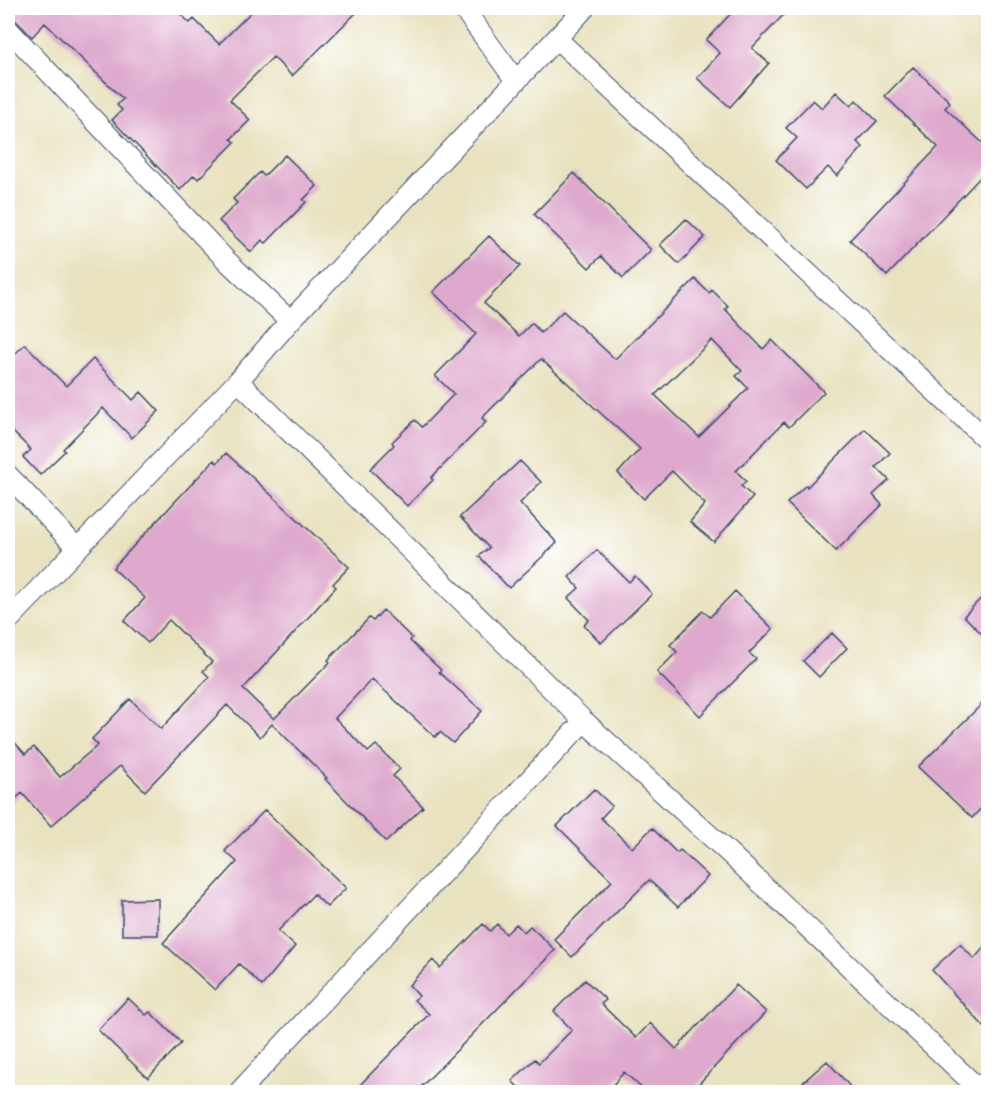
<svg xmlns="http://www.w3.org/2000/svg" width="996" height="1100" font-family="Vollkorn,serif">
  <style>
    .building { fill: #dea9cd; fill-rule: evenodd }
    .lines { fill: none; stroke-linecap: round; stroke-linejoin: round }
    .street-casing { stroke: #3a4a6d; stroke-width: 22 }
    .street { stroke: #fff; stroke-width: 20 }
  </style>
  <rect width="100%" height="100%" fill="#fff"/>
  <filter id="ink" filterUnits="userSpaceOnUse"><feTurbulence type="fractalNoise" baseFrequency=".0167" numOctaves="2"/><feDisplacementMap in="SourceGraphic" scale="12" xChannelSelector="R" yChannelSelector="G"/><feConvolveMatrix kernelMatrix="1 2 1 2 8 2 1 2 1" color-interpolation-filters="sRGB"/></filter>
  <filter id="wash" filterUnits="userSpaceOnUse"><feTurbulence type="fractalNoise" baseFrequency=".008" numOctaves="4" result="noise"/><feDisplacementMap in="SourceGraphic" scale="24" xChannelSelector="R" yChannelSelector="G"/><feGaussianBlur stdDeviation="1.35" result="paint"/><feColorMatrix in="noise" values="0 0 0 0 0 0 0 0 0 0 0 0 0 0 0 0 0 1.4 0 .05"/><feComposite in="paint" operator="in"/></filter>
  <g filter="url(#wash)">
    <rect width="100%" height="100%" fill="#e9e2c0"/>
    <g id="blocks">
      <path class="building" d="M 8,8 L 174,8 L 190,23 L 194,19 L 219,44 L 255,8 L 361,8 L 292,76 L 273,57 L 230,100 L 250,120 L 231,139 L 235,142 L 198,179 L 194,175 L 180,190 L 112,120 L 122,110 L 117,105 L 123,99 L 45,23 L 32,37 L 8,13 Z
        M 736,8 L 790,8 L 752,48 L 769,63 L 730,107 L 697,78 L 720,53 L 706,40 Z
        M 913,67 L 950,102 L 945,108 L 988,148 L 988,169 L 887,276 L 850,240 L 938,147 L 885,96 Z
        M 836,92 L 851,106 L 856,100 L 877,121 L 857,142 L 863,147 L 837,176 L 828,167 L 806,189 L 776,160 L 797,138 L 786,128 L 813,100 L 822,108 Z
        M 285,155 L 317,186 L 303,200 L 306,202 L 266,243 L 262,240 L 251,252 L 219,221 L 237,203 L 233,199 L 260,172 L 264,176 Z
        M 574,173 L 651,250 L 623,278 L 601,256 L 589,268 L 534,214 Z
        M 686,219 L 705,237 L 679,264 L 660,245 Z
        M 489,236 L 520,266 L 484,303 L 519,336 L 532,323 L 541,333 L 563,311 L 615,359 L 695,279 L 709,293 L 712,290 L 728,306 L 725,309 L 763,349 L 772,340 L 824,392 L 789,427 L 784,422 L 736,471 L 746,481 L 741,486 L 753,497 L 714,542 L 690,522 L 705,504 L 672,471 L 644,499 L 618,473 L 640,449 L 541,359 L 482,418 L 486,422 L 431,478 L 433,480 L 407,506 L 370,469 L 394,445 L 392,442 L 415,420 L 422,427 L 454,394 L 435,376 L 476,334 L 433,292 ZM 712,340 L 742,371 L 736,376 L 748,388 L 699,437 L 655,395 Z
        M 25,344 L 66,386 L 93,359 L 133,400 L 141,392 L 159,411 L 132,438 L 103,408 L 63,449 L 65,451 L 40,475 L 23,457 L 31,450 L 8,427 L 8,361 Z
        M 865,429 L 890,453 L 876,467 L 889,480 L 873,495 L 882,505 L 836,551 L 787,503 L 806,485 L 807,487 Z
        M 226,453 L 349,567 L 333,584 L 336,587 L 243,689 L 274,719 L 330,662 L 328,660 L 369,618 L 373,621 L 383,610 L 412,638 L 410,641 L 441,670 L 439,672 L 482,711 L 453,743 L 440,732 L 435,737 L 372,679 L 335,718 L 368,752 L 376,745 L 400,769 L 393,776 L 423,807 L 386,842 L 325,779 L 327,778 L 272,724 L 260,737 L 227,705 L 145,791 L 120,766 L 51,826 L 22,793 L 8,806 L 8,735 L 25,754 L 34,747 L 60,777 L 98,745 L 92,739 L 130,699 L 161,729 L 209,677 L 203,671 L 212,662 L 169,620 L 148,643 L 124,621 L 145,598 L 113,568 L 214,460 L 217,463 Z
        M 520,461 L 541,482 L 520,503 L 557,543 L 509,588 L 479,556 L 489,548 L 460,517 Z
        M 597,550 L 629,582 L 635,576 L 652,594 L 601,643 L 584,625 L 589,620 L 568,598 L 579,588 L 569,577 Z
        M 735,591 L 773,629 L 749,653 L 756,659 L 700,716 L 657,672 L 677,652 L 670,645 L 703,611 L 710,617 Z
        M 988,591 L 988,640 L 964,616 Z
        M 832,633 L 847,648 L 819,677 L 803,661 Z
        M 988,698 L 988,801 L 972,818 L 918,767 Z
        M 594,789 L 612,806 L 601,818 L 632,848 L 652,828 L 677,853 L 680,850 L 708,876 L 678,907 L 649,880 L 572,957 L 554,939 L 612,881 L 557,826 Z
        M 265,810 L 346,888 L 327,907 L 314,894 L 278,931 L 295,946 L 262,986 L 239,964 L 215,990 L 163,943 L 237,862 L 225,851 Z
        M 158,899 L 158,935 L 122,935 L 122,900 Z
        M 483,924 L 490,931 L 497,924 L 506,934 L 516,924 L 524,932 L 530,926 L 555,950 L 416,1092 L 353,1092 L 429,1014 L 414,1000 L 419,996 L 409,985 L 433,960 L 440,968 Z
        M 988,943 L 988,1031 L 932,970 L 960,944 L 974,959 Z
        M 585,980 L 606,1000 L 601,1004 L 636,1038 L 650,1023 L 676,1049 L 736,985 L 766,1012 L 691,1092 L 646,1092 L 624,1072 L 607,1092 L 523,1092 L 512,1081 L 535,1059 L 539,1063 L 572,1030 L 554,1011 Z
        M 128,998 L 146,1015 L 150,1012 L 181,1043 L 148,1078 L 98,1030 Z
        M 827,1061 L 855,1092 L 792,1092 Z"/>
    </g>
  </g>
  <g filter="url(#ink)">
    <use href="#blocks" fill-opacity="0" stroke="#3a4a6d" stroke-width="1.5"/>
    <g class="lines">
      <g class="street-casing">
        <path id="street" d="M 463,8 L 516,81
          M 8,29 L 226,260 L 290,321
          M 557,39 L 988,441
          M 238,381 L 584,721 L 729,853 L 982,1092
          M 8,475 L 77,548
          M 8,621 L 238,381 L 290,321 L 585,8
          M 239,1092 L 584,721"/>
      </g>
      <use href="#street" class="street"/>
    </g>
  </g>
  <rect width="996" height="1100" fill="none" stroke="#fff" stroke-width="30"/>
</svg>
